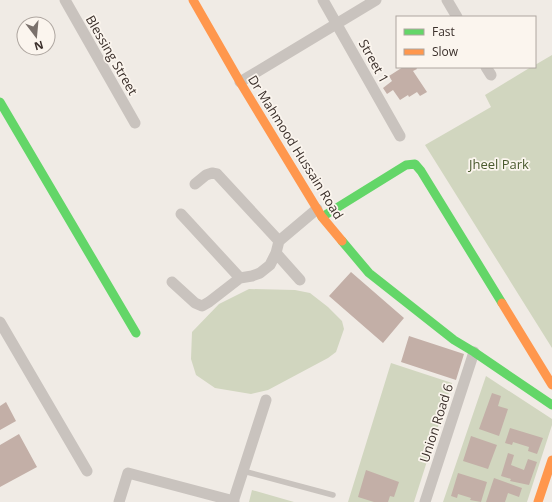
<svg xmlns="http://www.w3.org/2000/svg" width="552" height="502" font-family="'Open Sans',sans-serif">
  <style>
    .green { fill: #d1d6bf }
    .building { fill: #c3afa7 }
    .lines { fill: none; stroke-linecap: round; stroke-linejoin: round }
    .lane { stroke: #c9c3be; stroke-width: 5.5 }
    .street { stroke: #c9c3be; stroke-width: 11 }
    .fast { stroke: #63d668; stroke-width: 9 }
    .slow { stroke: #ff974d; stroke-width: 9 }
    .labels { text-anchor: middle; stroke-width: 3.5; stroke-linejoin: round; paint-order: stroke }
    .street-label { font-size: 13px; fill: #3b302b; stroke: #fbf5ee }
    .park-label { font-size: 13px; fill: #4a5a2e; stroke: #fbf5ee }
  </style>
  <rect width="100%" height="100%" fill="#f0ebe5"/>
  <path class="green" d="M 552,55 L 552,348 L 425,145 L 491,107 L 485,95 L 531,67 L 535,67 L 535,65 Z
    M 249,289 L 295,290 L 310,293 L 328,307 L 342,321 L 344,329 L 336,352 L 328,358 L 268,390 L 251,394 L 215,388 L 196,375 L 191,359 L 192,332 L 219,304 Z
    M 391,363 L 452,383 L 414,502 L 348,502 Z
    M 486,376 L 552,419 L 552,425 L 527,502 L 443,502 Z
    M 252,490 L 294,502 L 249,502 Z"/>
  <path class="building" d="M 403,67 L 416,67 L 417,69 L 413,71 L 427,92 L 420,96 L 417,92 L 409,97 L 408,95 L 400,100 L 393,90 L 387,94 L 383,88 L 392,81 L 389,76 Z
    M 351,272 L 404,318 L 383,343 L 329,296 Z
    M 409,336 L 464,354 L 456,380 L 401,362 Z
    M 492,393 L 501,396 L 498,406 L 508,409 L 499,436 L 479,429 Z
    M 6,402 L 16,421 L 0,430 L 0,406 Z
    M 510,428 L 543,438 L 537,454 L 528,451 L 529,447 L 513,442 L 512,445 L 505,443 Z
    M 19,434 L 37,467 L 0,487 L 0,445 Z
    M 471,436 L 497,445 L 488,469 L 463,461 Z
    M 508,453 L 514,455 L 511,465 L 524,470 L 528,459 L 537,462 L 529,485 L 510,481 L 511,479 L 501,476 Z
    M 366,470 L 399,482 L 394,497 L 390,496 L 388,502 L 374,502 L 358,497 Z
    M 458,473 L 487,482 L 481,502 L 470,500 L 471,498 L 458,494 L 457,498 L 451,496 Z
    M 494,478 L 522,488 L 519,497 L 508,493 L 505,502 L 486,502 Z"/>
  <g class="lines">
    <path class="lane" d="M 243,471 L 333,495"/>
    <path class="street" d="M 65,0 L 135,123
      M 323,0 L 400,136
      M 447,0 L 457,17
      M 486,67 L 491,75
      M 240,82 L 376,0
      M 195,184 L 206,175 L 212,173 L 217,174 L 279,241
      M 181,214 L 240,278
      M 276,253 L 300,280
      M 172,282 L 195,303 L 202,306 L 209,302 L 240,278 L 252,276 L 260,273 L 270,265 L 276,253 L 279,241 L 317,209
      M 0,322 L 87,471
      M 119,502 L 128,473 L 234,501
      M 233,502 L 266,400
      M 425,502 L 474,352"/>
    <path class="fast" d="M 0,102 L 136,333
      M 322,217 L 406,165 L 415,164 L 421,171 L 502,303
      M 342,241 L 369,273 L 454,340 L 474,352 L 552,405"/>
    <path class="slow" d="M 193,0 L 240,82 L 322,217 L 342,241
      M 502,303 L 552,385
      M 538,502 L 552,460"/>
  </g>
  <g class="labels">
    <g class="street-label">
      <text transform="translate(112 55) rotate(60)" y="5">Blessing Street</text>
      <text transform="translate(374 61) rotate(61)" y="5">Street 1</text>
      <text transform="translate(296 147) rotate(58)" y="5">Dr Mahmood Hussain Road</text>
      <text transform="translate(436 423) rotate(-72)" y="5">Union Road 6</text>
    </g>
    <g class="park-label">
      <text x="499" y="169">Jheel Park</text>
    </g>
  </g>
  <rect x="396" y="16" width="140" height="52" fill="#fbf5ee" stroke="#aea6a0"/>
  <rect x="404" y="29" width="20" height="6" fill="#63d668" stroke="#aea6a0"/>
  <text x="432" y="36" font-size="12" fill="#3b302b">Fast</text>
  <rect x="404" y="49" width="20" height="6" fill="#ff974d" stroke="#aea6a0"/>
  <text x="432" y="56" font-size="12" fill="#3b302b">Slow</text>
  <g transform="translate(36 36) rotate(164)"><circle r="19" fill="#fbf5ee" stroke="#aea6a0"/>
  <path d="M0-3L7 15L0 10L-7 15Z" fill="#7a716c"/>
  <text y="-6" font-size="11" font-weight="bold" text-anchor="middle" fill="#3b302b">N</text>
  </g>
</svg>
